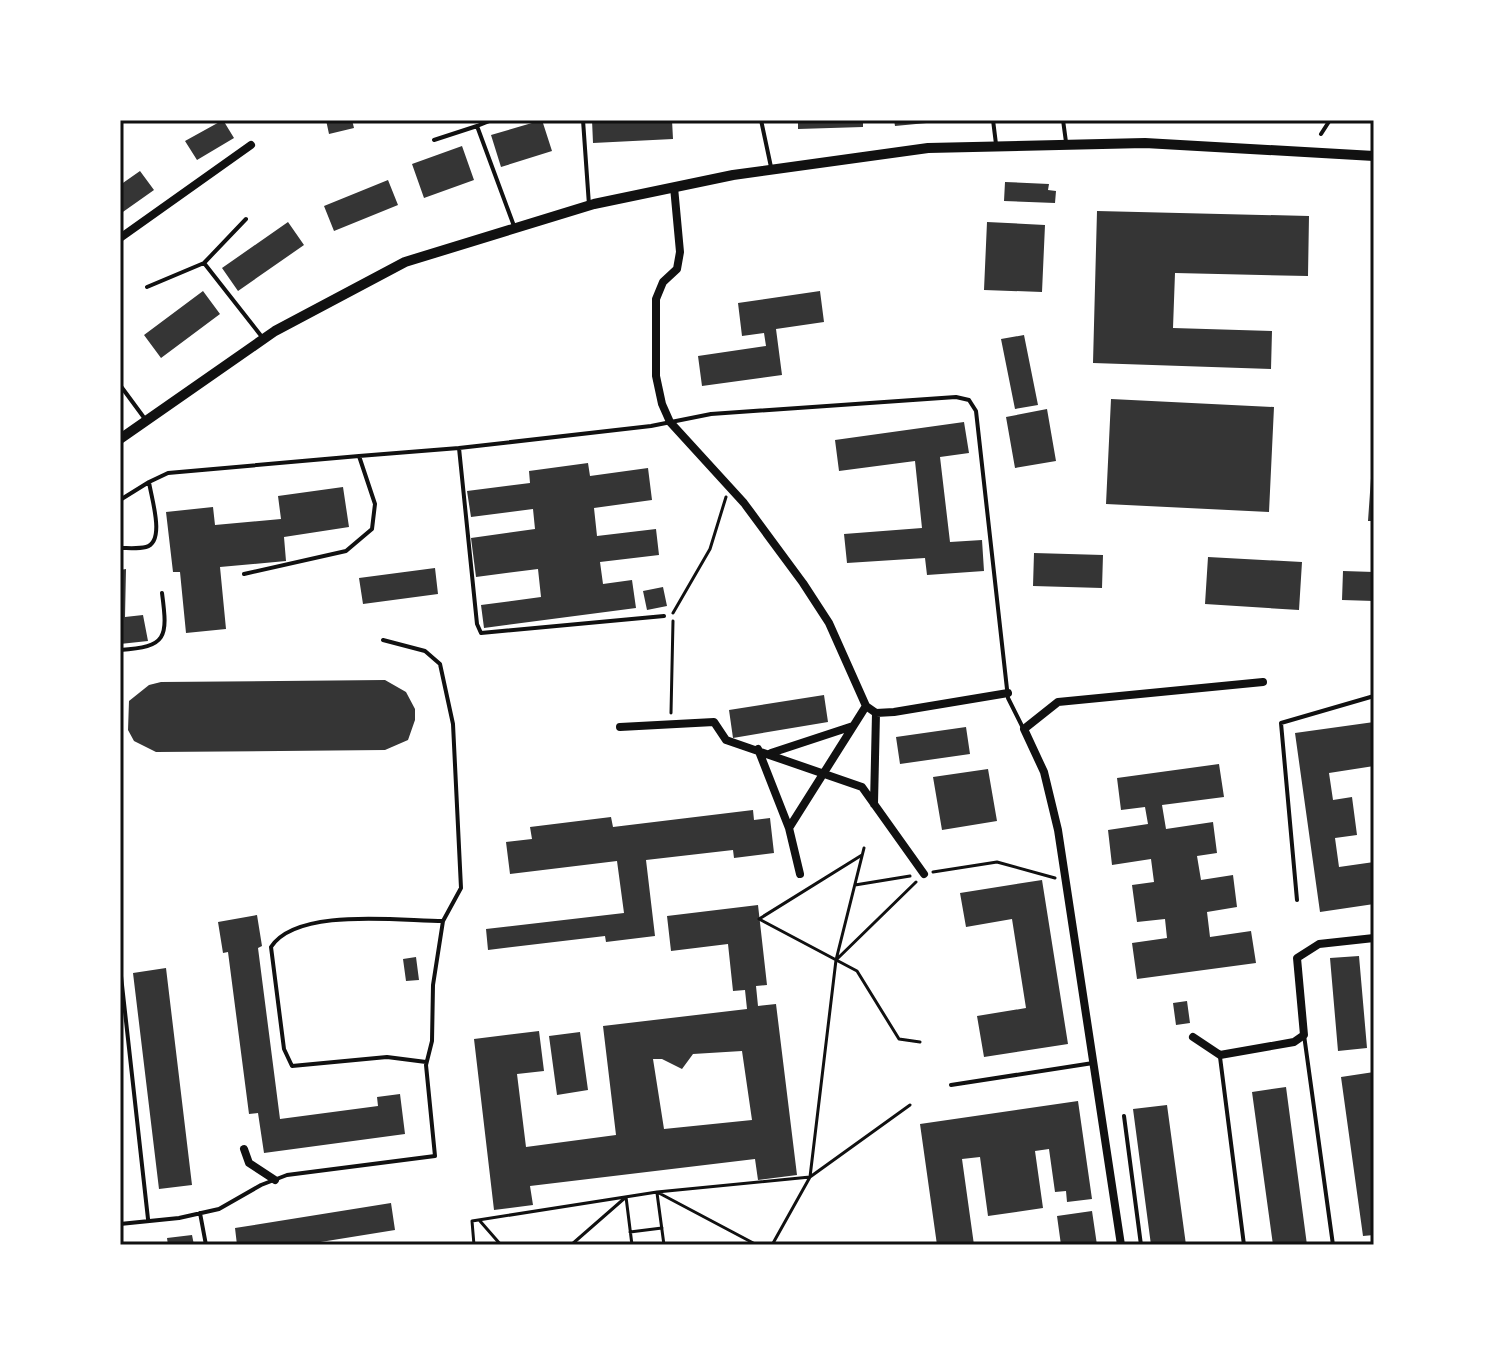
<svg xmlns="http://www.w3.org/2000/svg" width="1494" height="1365" font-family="Helvetica,sans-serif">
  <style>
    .building { fill: #353535; fill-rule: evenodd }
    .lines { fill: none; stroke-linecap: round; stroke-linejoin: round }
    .path { stroke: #111; stroke-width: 3 }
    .service { stroke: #111; stroke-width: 4 }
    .minor { stroke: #111; stroke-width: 8 }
    .tertiary { stroke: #111; stroke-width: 10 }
    .neatline { fill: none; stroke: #111; stroke-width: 3 }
  </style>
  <rect width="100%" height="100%" fill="#fff"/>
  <path class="building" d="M 223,120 L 234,138 L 197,160 L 185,141 Z
    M 326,120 L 352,120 L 354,128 L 329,134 Z
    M 542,120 L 552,151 L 501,167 L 491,135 Z
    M 592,120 L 672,120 L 673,139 L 593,143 Z
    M 798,120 L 863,120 L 863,127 L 798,129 Z
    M 894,120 L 937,120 L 937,122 L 895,126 Z
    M 462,146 L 474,180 L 424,198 L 412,164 Z
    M 140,171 L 154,190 L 120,214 L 120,185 Z
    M 388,180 L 398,205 L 334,231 L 324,206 Z
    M 1005,182 L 1049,184 L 1048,190 L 1056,191 L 1055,203 L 1004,201 Z
    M 1097,211 L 1309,216 L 1308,276 L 1175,273 L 1173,328 L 1272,331 L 1271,369 L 1093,363 Z
    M 288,222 L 304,245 L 238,291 L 222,268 Z
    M 987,222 L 1045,225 L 1042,292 L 984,290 Z
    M 203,291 L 220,314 L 161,358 L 144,335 Z
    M 820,291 L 824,322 L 776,329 L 782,375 L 702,386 L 698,356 L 766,346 L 764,333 L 742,336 L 738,303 Z
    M 1024,335 L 1038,405 L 1015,409 L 1001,339 Z
    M 1111,399 L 1274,407 L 1269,512 L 1106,504 Z
    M 1047,409 L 1056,461 L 1015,468 L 1006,417 Z
    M 964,422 L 969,453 L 940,457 L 950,542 L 982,540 L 984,571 L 927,575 L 925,558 L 847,563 L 844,534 L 922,528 L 915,461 L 839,471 L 835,440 Z
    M 588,463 L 590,476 L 648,468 L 652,500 L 594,508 L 597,536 L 656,529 L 659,555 L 600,562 L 603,584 L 632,580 L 636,608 L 484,628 L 481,605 L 541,597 L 538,569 L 476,577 L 471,538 L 535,529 L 533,509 L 471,517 L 467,491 L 530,483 L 529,471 Z
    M 1372,464 L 1374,465 L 1374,521 L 1368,521 Z
    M 343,487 L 349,527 L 284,537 L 286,561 L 220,567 L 226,629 L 186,633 L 180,572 L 173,572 L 166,512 L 213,507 L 215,525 L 281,519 L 278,496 Z
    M 1034,553 L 1103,555 L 1102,588 L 1033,586 Z
    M 1208,557 L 1302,562 L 1299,610 L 1205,604 Z
    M 435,568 L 438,594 L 363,604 L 359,578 Z
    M 126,569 L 125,617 L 143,615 L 148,641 L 120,644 L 120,570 Z
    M 1343,571 L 1374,572 L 1374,601 L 1342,600 Z
    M 663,587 L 667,606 L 647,610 L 643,591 Z
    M 385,680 L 406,692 L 415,709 L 415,720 L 408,740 L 385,750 L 156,752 L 134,741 L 128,730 L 129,701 L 149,685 L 161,682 Z
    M 824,695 L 828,722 L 733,738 L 729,710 Z
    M 1374,722 L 1374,766 L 1329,773 L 1333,800 L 1352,797 L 1357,835 L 1335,838 L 1339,867 L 1374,862 L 1374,904 L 1320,912 L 1295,733 Z
    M 966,727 L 970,754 L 900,764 L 896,737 Z
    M 1219,764 L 1224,797 L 1162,805 L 1166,829 L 1213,822 L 1217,853 L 1197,856 L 1201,880 L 1233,875 L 1237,907 L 1207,912 L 1210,937 L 1251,931 L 1256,963 L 1137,979 L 1132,943 L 1167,938 L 1165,919 L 1137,922 L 1132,885 L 1154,882 L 1151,859 L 1112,865 L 1108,830 L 1148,824 L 1145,807 L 1121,810 L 1117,778 Z
    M 988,769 L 997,821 L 942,830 L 933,777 Z
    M 753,810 L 754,820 L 770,818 L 774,853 L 734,858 L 733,850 L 646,860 L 655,936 L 606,942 L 605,936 L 488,950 L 486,929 L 624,913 L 617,861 L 510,874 L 506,842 L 532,839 L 530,827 L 611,817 L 613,827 Z
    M 1042,880 L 1068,1044 L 984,1057 L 977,1016 L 1026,1008 L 1012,919 L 966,927 L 960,893 Z
    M 758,905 L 767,985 L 756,986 L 758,1006 L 776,1004 L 797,1175 L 758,1180 L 755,1159 L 530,1186 L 533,1205 L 494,1210 L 474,1039 L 539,1031 L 544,1071 L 517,1074 L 526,1147 L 616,1135 L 603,1026 L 747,1009 L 745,990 L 733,991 L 728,944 L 671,951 L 667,916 ZM 742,1051 L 752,1120 L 664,1129 L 653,1059 L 662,1059 L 682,1069 L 693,1054 Z
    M 257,915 L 262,946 L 258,948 L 280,1119 L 378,1106 L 377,1097 L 400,1094 L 405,1134 L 264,1153 L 258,1113 L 249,1114 L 228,952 L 223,953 L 218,922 Z
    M 1359,956 L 1367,1048 L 1338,1051 L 1330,958 Z
    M 416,957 L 419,980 L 406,981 L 403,959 Z
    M 166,968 L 192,1185 L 159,1189 L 133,973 Z
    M 1187,1001 L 1190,1023 L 1176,1025 L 1173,1003 Z
    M 580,1032 L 588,1090 L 557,1095 L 549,1036 Z
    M 1374,1072 L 1374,1235 L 1363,1236 L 1341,1077 Z
    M 1286,1087 L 1307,1245 L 1273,1245 L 1252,1092 Z
    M 1078,1101 L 1092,1199 L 1067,1202 L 1066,1191 L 1055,1192 L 1049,1149 L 1035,1151 L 1043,1208 L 988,1216 L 980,1157 L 962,1159 L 974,1245 L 937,1245 L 920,1124 Z
    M 1167,1105 L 1186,1245 L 1151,1245 L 1133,1109 Z
    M 391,1203 L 395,1230 L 302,1245 L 237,1245 L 235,1228 Z
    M 1092,1211 L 1097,1245 L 1061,1245 L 1057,1216 Z
    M 192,1235 L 194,1245 L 168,1245 L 167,1238 Z"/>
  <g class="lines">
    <path class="path" d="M 673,613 L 710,549 L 726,497
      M 671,713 L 673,621
      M 862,855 L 759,919 L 857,971 L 899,1039 L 920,1042
      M 933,872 L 997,862 L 1055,878
      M 855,885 L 910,876
      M 836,960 L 916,882
      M 657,1192 L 757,1245
      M 657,1193 L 664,1245
      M 626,1197 L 632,1245
      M 480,1221 L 501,1245
      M 630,1232 L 662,1228
      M 474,1245 L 472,1221 L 657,1192 L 810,1177 L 910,1105
      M 571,1245 L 626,1197
      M 772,1245 L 810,1177 L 836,960 L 864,848"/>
    <path class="service" d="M 492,120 L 477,126 L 514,226
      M 583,120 L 589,205
      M 761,120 L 771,167
      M 993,120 L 996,144
      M 1063,120 L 1066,142
      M 1321,134 L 1330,120
      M 434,140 L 477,126
      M 246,219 L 204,263 L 262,337
      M 147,287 L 204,263
      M 120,385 L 145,419
      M 459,448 L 651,426 L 711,414 L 956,397 L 969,400 L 976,411 L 1008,698 L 1023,728
      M 359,456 L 459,448 L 477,624 L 481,633 L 664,616
      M 120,500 L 149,482
      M 120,548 C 128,548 138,549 146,547 C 166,542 151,497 149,482 L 168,473 L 359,456 L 375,504 L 372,529 L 346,551 L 244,574
      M 120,650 C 167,647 168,638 162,593
      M 1297,900 L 1281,723 L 1374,696
      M 120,967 L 148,1219
      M 1304,1035 L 1333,1245
      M 1220,1057 L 1244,1245
      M 426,1062 L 387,1057 L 292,1066 L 284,1049 L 271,947 C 297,907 399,921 443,921
      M 951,1085 L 1093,1063
      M 1124,1116 L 1141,1245
      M 200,1213 L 206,1245
      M 120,1224 L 179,1218 L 219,1209 L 261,1185 L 287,1175 L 435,1156 L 426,1065 L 432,1041 L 433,985 L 443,921 L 461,888 L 453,724 L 440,664 L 425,651 L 383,640"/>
    <path class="minor" d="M 674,187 L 680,252 L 677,269 L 663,282 L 656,299 L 656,376 L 662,404 L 670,422 L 744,503 L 803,583 L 829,623 L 866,706 L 876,713 L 894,712 L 1008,693
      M 120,238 L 251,145
      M 620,727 L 714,722 L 726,740 L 862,787 L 924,874
      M 758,749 L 789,828
      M 771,753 L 853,726
      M 874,804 L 876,713
      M 800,874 L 789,828 L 866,706
      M 1193,1037 L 1220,1055 L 1294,1042 L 1304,1035 L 1297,958 L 1319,944 L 1374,938
      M 244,1149 L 249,1163 L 275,1180
      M 1121,1245 L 1058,830 L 1044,772 L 1024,729 L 1058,702 L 1263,682"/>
    <path class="tertiary" d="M 120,439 L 275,331 L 405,262 L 594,204 L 733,175 L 928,148 L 1145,143 L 1374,156"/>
  </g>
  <rect width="1494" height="1365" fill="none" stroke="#ffffff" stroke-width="244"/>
  <rect x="122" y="122" width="1250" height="1121" class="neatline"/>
</svg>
